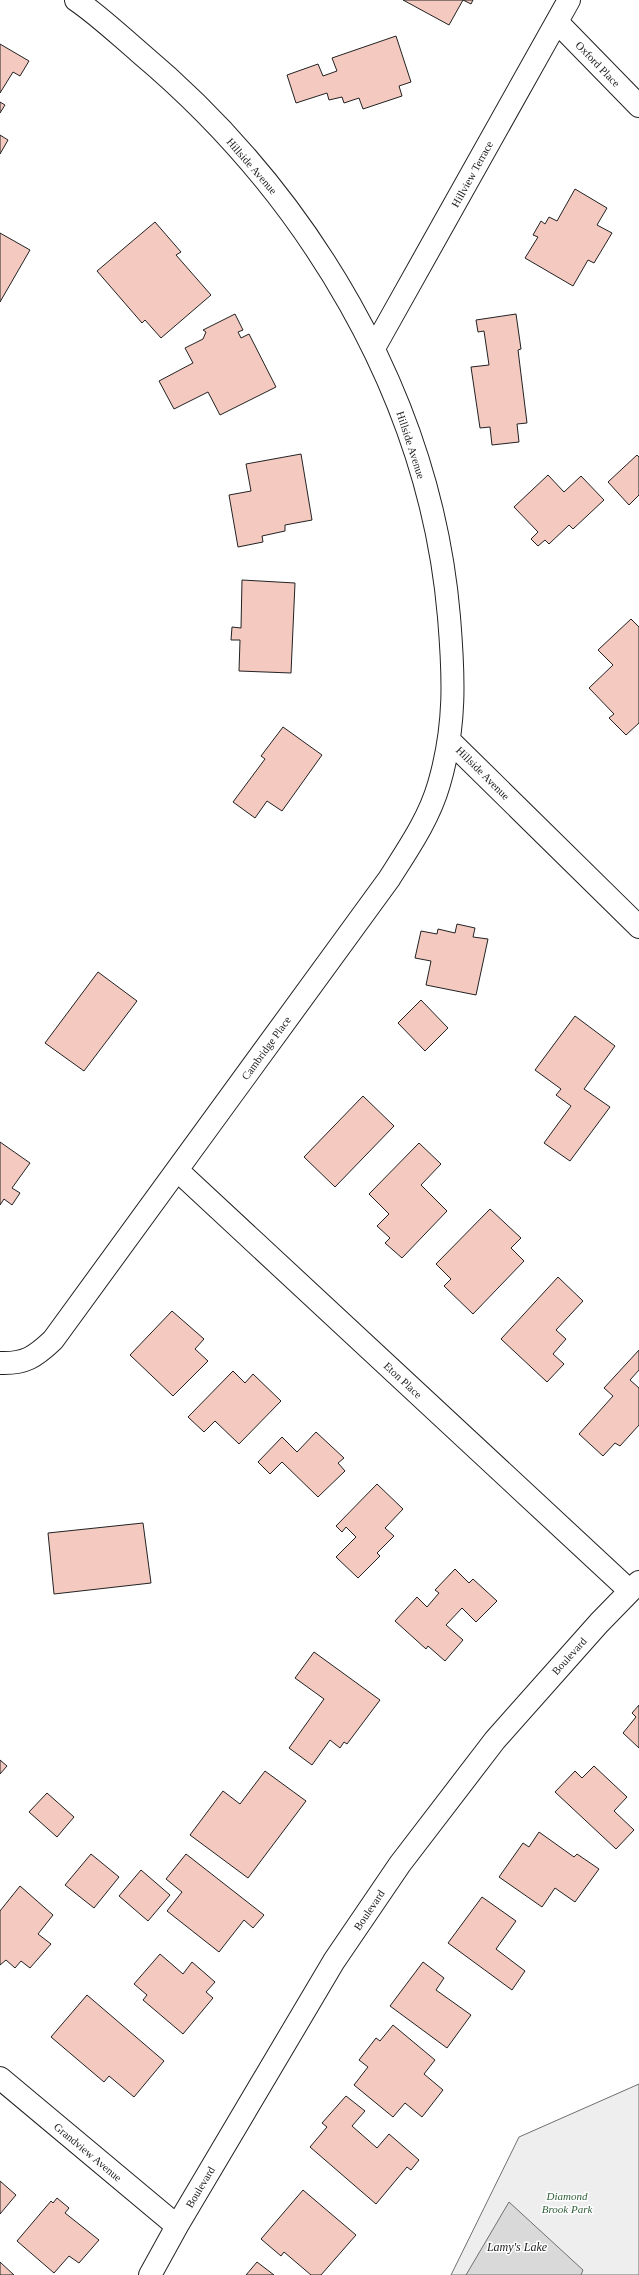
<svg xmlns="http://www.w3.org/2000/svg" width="639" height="2275" font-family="'Times New Roman',serif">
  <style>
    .green { fill: #eee; stroke: #6f6f6f }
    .water { fill: #d9d9d9; stroke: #6f6f6f }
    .building { fill: #f3c9c0; stroke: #222 }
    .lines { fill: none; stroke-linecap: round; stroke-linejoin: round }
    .minor-casing { stroke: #222; stroke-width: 24 }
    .minor { stroke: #fff; stroke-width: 22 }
    .labels { text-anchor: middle; stroke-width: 3; stroke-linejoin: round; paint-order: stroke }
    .street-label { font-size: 11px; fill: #222; stroke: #fff }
    .park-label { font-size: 11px; font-style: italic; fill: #2f5e38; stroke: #fff }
    .water-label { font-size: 12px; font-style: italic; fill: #222; stroke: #fff }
  </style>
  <rect width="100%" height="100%" fill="#fff"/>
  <path class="green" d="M 639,2084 L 639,2275 L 451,2275 L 519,2137 Z"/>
  <path class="water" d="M 509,2202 L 583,2270 L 581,2275 L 466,2275 Z"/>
  <path class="building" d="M 403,0 L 463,0 L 449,25 Z
    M 463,0 L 473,0 L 471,4 Z
    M 396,36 L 411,82 L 399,86 L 402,96 L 363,109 L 359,98 L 344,103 L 342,97 L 329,100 L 327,93 L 296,103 L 287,75 L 318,64 L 323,76 L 337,71 L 332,58 Z
    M 0,44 L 29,61 L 20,76 L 13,72 L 0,93 Z
    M 0,102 L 5,105 L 0,113 Z
    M 0,135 L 8,140 L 0,154 Z
    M 575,189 L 607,208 L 597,225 L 612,233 L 594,263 L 588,260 L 573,286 L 525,258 L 538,237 L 533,235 L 541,221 L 545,224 L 549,217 L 557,221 Z
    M 155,222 L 181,252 L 176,255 L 211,295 L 161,338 L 145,320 L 142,323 L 97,271 Z
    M 0,233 L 30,250 L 0,302 Z
    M 235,314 L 243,330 L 238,332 L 241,338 L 249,334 L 276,387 L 220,415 L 208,392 L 174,409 L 159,381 L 193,363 L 185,348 L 203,339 L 206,332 L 203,330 Z
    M 516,314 L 521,349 L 518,350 L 527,423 L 517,424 L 519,442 L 492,445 L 490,427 L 480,428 L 471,367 L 489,365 L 484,331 L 478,332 L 476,320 Z
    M 301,454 L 312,520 L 285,525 L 285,531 L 262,536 L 263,542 L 238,547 L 229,495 L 251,491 L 246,464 Z
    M 637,455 L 639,457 L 639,495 L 629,505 L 608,482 Z
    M 548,475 L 564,492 L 581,476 L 604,500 L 573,529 L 569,525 L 549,544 L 545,540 L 538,546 L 531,539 L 538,532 L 514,507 Z
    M 242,580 L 295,583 L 291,673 L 239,671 L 240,640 L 231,640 L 232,627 L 241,628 Z
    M 631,619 L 639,627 L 639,723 L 626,735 L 609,718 L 614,714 L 589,688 L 613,665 L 598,650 Z
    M 283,727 L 322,755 L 282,811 L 267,801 L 255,818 L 233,802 L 265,759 L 261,756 Z
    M 457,924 L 475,928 L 473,937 L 488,939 L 476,995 L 426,985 L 431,961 L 415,958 L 421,931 L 437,934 L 438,929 L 455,933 Z
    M 98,972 L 137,1001 L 84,1071 L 45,1043 Z
    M 421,1000 L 448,1028 L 425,1051 L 398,1023 Z
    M 575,1016 L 615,1046 L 584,1089 L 610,1107 L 570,1161 L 544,1143 L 571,1106 L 556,1095 L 561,1089 L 535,1070 Z
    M 363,1096 L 394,1126 L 335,1187 L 304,1157 Z
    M 0,1142 L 30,1163 L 12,1188 L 20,1193 L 12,1205 L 4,1199 L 0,1205 Z
    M 419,1143 L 441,1164 L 421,1185 L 447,1211 L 402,1258 L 385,1243 L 390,1238 L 377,1226 L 389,1214 L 369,1194 Z
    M 490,1209 L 521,1238 L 511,1248 L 524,1261 L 473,1314 L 444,1286 L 451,1279 L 436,1264 Z
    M 558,1277 L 583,1301 L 556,1330 L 566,1339 L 553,1354 L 564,1364 L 547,1382 L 501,1339 Z
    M 172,1311 L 204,1339 L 195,1349 L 208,1361 L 173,1396 L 130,1355 Z
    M 639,1350 L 639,1370 L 630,1380 L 639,1388 L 639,1425 L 620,1446 L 615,1443 L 603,1456 L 579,1434 L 613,1396 L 604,1388 Z
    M 233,1371 L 245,1383 L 253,1374 L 281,1401 L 239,1444 L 215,1421 L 204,1432 L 188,1417 Z
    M 316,1432 L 344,1458 L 338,1463 L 345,1471 L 318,1497 L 282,1462 L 270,1474 L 258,1462 L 282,1437 L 297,1452 Z
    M 377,1484 L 403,1509 L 385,1528 L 394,1536 L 377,1553 L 380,1556 L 358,1578 L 336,1557 L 356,1537 L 346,1527 L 342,1532 L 336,1526 Z
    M 143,1523 L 151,1583 L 54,1594 L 48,1533 Z
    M 455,1569 L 469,1583 L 473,1579 L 497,1601 L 476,1622 L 462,1608 L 446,1625 L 463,1640 L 445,1661 L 428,1646 L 426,1649 L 395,1621 L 417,1597 L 427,1607 L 439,1593 L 435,1590 Z
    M 314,1652 L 380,1700 L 347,1744 L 344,1742 L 340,1748 L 330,1740 L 312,1765 L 289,1748 L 324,1699 L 295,1678 Z
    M 639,1705 L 639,1748 L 623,1733 L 636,1717 L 632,1713 Z
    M 0,1760 L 7,1766 L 0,1774 Z
    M 594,1766 L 627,1797 L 614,1811 L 634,1830 L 616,1849 L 555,1792 L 575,1771 L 582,1778 Z
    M 265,1771 L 306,1801 L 248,1878 L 190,1835 L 223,1791 L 240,1804 Z
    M 47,1793 L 74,1817 L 57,1837 L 29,1812 Z
    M 539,1832 L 574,1857 L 577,1854 L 599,1869 L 575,1902 L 555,1888 L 542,1907 L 499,1877 L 523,1843 L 529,1847 Z
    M 91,1854 L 119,1877 L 94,1908 L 65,1885 Z
    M 186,1854 L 264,1915 L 253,1928 L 244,1920 L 219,1952 L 167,1911 L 182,1892 L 166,1879 Z
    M 141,1870 L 170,1895 L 148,1921 L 119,1896 Z
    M 20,1886 L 53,1915 L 38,1934 L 51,1944 L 30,1968 L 21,1961 L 15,1968 L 6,1960 L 0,1965 L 0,1911 Z
    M 482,1897 L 516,1921 L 496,1949 L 525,1971 L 512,1990 L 448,1943 Z
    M 160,1954 L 183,1974 L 192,1962 L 215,1982 L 206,1992 L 213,1998 L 183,2034 L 143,2000 L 147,1995 L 134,1984 Z
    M 423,1962 L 444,1978 L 436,1990 L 471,2015 L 447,2048 L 390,2006 Z
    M 87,1995 L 164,2061 L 134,2097 L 109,2076 L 104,2082 L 51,2037 Z
    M 393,2025 L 435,2060 L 424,2074 L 443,2090 L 422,2117 L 405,2103 L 393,2117 L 354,2085 L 368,2067 L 359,2060 L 376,2038 L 380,2041 Z
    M 346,2096 L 365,2111 L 352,2126 L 377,2148 L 389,2134 L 419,2160 L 411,2170 L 407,2167 L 376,2204 L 310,2147 L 327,2127 L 322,2123 Z
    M 0,2181 L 16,2195 L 0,2214 Z
    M 303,2190 L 356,2235 L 321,2275 L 311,2275 L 284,2252 L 281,2256 L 261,2239 Z
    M 57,2198 L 69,2208 L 65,2213 L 99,2240 L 79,2263 L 69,2256 L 54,2273 L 17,2241 L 51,2201 L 53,2203 Z
    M 0,2262 L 14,2275 L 0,2275 Z
    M 257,2262 L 274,2275 L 246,2275 Z"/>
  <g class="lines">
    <g class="minor-casing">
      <path id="minor" d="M 557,22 L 639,106
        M 374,348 L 569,0
        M 449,740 L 639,927
        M 177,1170 L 630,1591
        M 0,1363 C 25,1364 35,1357 53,1340 L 389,879 C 408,849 429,819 439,784 C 456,726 454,677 449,617 C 430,395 307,193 139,52 C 118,34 98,15 76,0
        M 0,2078 L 177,2226
        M 150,2275 L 177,2226 L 334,1961 L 400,1864 L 495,1740 L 599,1623 L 639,1582"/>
    </g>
    <use href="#minor" class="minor"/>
  </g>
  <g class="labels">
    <g class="street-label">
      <text transform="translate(598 64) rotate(46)" y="4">Oxford Place</text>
      <text transform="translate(252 166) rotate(49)" y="4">Hillside Avenue</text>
      <text transform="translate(472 174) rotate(-61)" y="4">Hillview Terrace</text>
      <text transform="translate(411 445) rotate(72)" y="4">Hillside Avenue</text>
      <text transform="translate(483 773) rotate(45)" y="4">Hillside Avenue</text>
      <text transform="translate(266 1048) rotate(-54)" y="4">Cambridge Place</text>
      <text transform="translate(403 1380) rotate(43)" y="4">Eton Place</text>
      <text transform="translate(569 1656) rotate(-48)" y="4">Boulevard</text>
      <text transform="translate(369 1910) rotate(-56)" y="4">Boulevard</text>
      <text transform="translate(88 2152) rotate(40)" y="4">Grandview Avenue</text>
      <text transform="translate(200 2187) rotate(-59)" y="4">Boulevard</text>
    </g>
    <g class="park-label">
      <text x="567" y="2200">Diamond<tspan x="567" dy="13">Brook Park</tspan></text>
    </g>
    <g class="water-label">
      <text x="517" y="2251">Lamy's Lake</text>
    </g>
  </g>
</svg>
